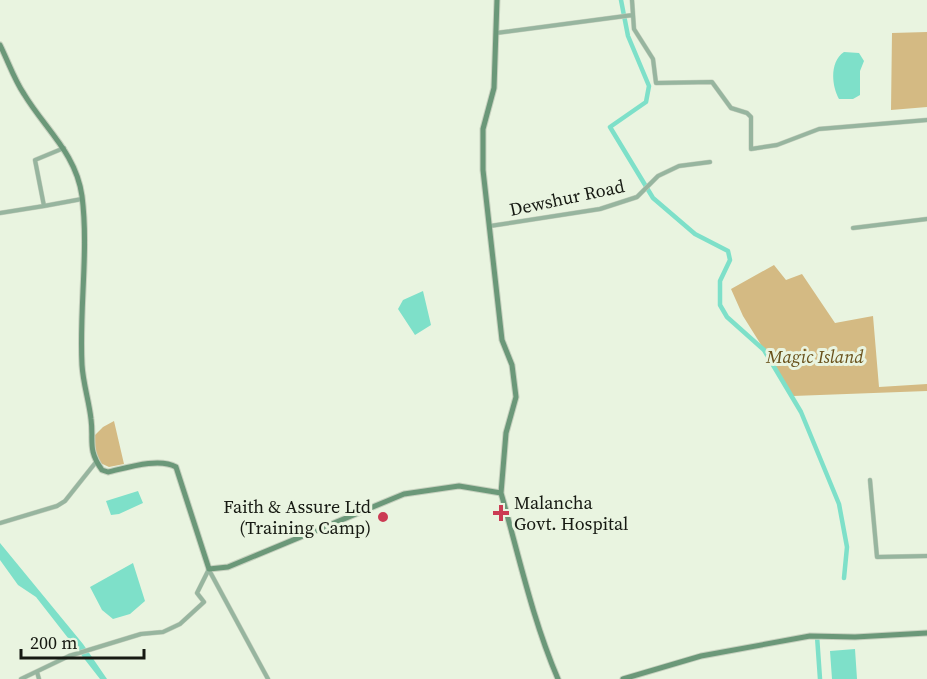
<svg xmlns="http://www.w3.org/2000/svg" width="927" height="679" font-family="'Source Serif 4',serif">
  <style>
    .green { fill: #d4ba83 }
    .water { fill: #7ee0c9 }
    .lines { fill: none; stroke-linecap: round; stroke-linejoin: round }
    .canal { stroke: #7ee0c9; stroke-width: 4.5 }
    .street-casing { stroke: #c7d1bf; stroke-width: 5 }
    .secondary-casing { stroke: #c7d1bf; stroke-width: 7 }
    .street { stroke: #97b59f; stroke-width: 4 }
    .secondary { stroke: #6b9879; stroke-width: 5 }
    .poi-dot { fill: #cb3b53; stroke: #e9f4e0; stroke-width: 2 }
    .labels { text-anchor: middle; stroke-width: 6; stroke-linejoin: round; paint-order: stroke }
    .street-label { font-size: 18px; fill: #161912; stroke: #e9f4e0 }
    .park-label { font-size: 18px; font-style: italic; fill: #69511b; stroke: #e9f4e0 }
    .poi-label { font-size: 18px; fill: #161912; stroke: #e9f4e0; text-anchor: start }
  </style>
  <rect width="100%" height="100%" fill="#e9f4e0"/>
  <path class="green" d="M 927,32 L 927,107 L 891,110 L 892,33 Z
    M 774,265 L 786,280 L 802,274 L 835,323 L 873,316 L 879,387 L 927,384 L 927,391 L 793,396 L 743,316 L 731,289 Z
    M 114,421 L 124,464 L 109,467 L 96,461 L 90,440 L 103,427 Z"/>
  <path class="water" d="M 844,52 L 859,53 L 864,61 L 860,71 L 860,95 L 853,99 L 839,99 C 831,85 830,61 844,52 Z
    M 423,291 L 431,325 L 415,335 L 398,309 L 403,300 Z
    M 138,491 L 143,503 L 119,514 L 111,515 L 106,501 Z
    M 0,543 L 83,644 L 107,679 L 100,679 L 36,597 L 18,585 L 0,560 Z
    M 133,563 L 145,601 L 130,614 L 113,619 L 102,610 L 90,587 Z
    M 855,649 L 857,679 L 832,679 L 830,651 Z"/>
  <g class="lines">
    <path class="canal" d="M 621,0 L 628,36 L 649,86 L 646,102 L 610,127 L 653,198 L 695,234 L 728,251 L 730,260 L 720,281 L 720,305 L 727,317 L 764,350 L 801,412 L 839,504 L 847,547 L 844,578
      M 817,636 L 820,679"/>
    <g class="street-casing">
      <path id="street" d="M 632,0 L 634,29 L 653,59 L 656,83 L 712,82 L 731,108 L 747,113 L 751,117 L 751,149 L 777,145 L 819,129 L 927,120
        M 496,33 L 633,15
        M 64,148 L 35,160 L 44,206 L 82,199
        M 0,213 L 44,206
        M 490,226 L 600,209 L 637,197 L 658,176 L 679,166 L 710,162
        M 853,228 L 927,219
        M 870,480 L 877,557 L 927,556
        M 0,523 L 57,506 L 65,501 L 96,462
        M 209,570 L 268,679
        M 37,672 L 39,679
        M 21,679 L 69,656 L 141,634 L 163,632 L 180,624 L 204,602 L 197,593 L 209,569"/>
    </g>
    <g class="secondary-casing">
      <path id="secondary" d="M 497,0 L 494,88 L 483,129 L 483,170 L 502,340 L 512,365 L 516,397 L 506,433 L 501,493
        M 0,45 C 8,61 14,79 24,94 C 45,129 76,153 82,196 C 89,251 79,309 82,365 C 83,383 89,401 91,419 C 94,441 87,449 102,470 L 108,472 C 126,468 159,457 176,467 L 209,569 L 228,567 L 404,494 L 459,486 L 501,493 C 519,556 532,618 558,679
        M 623,679 L 701,656 L 810,636 L 855,637 L 927,633"/>
    </g>
    <use href="#street" class="street"/>
    <use href="#secondary" class="secondary"/>
  </g>
  <g class="poi-dot">
    <path d="M498 504h6v6h6v6h-6v6h-6v-6h-6v-6h6z"/>
    <circle cx="383" cy="517" r="6"/>
  </g>
  <g class="labels">
    <g class="street-label">
      <text transform="translate(567 198) rotate(-12)" y="6">Dewshur Road</text>
    </g>
    <g class="park-label">
      <text x="815" y="363">Magic Island</text>
    </g>
    <g class="poi-label">
      <text x="514" y="509">Malancha<tspan x="514" dy="21">Govt. Hospital</tspan></text>
      <text x="371" y="513" text-anchor="end">Faith &amp; Assure Ltd<tspan x="371" dy="21">(Training Camp)</tspan></text>
    </g>
  </g>
  <path d="M21 649v9h123v-9" fill="none" stroke="#161912" stroke-width="3"/>
  <text x="30" y="649" font-size="18" fill="#161912" stroke="#e9f4e0" stroke-width="4.5" paint-order="stroke">200 m</text>
</svg>
